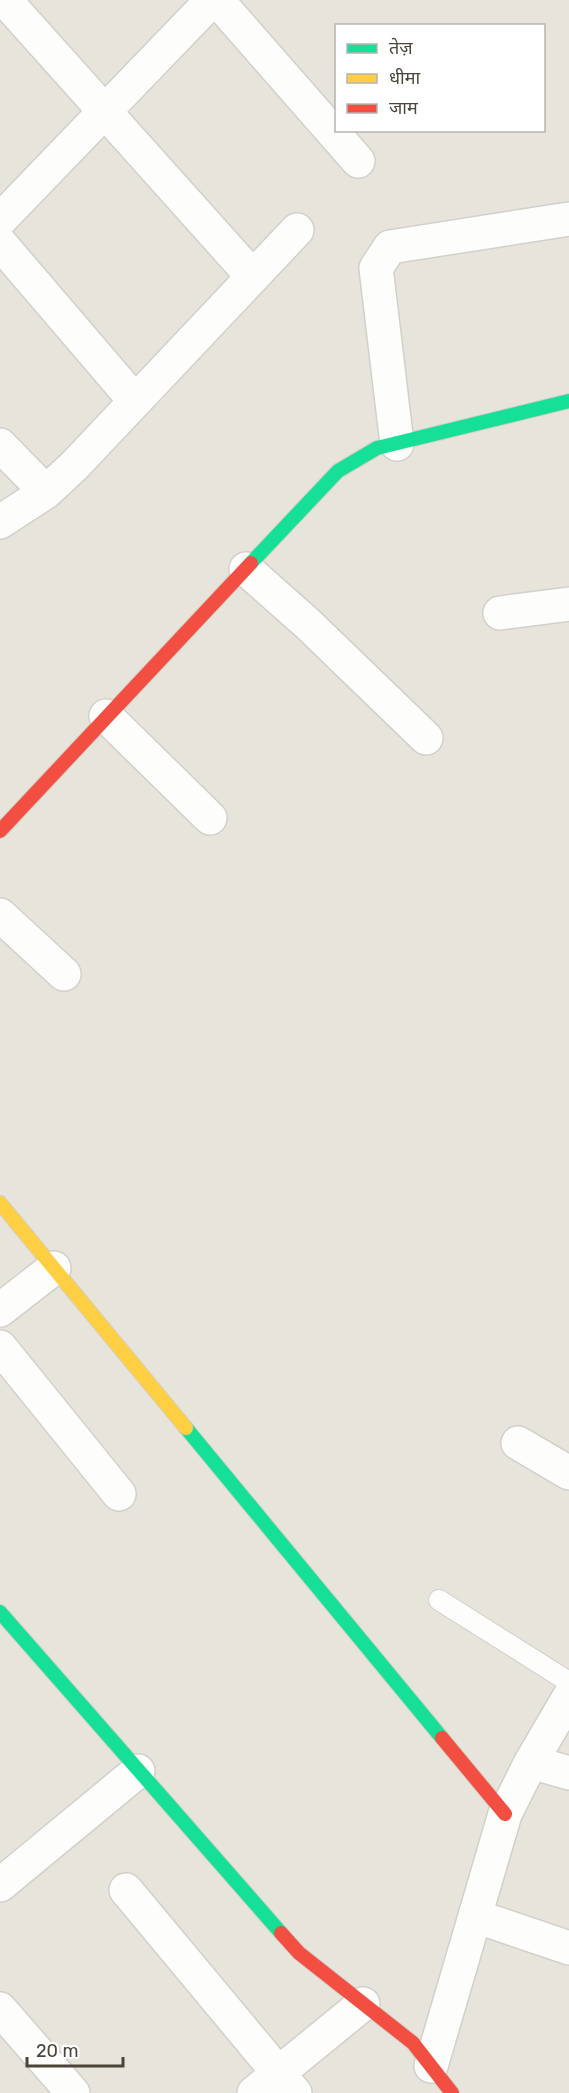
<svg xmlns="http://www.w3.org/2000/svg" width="569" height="2093" font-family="Rubik,'Noto Sans Devanagari',sans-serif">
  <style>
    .residential { fill: #e7e4dc; fill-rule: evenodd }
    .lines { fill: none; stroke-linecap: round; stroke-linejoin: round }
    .lane-casing { stroke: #d2d0cb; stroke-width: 22 }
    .street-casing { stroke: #d2d0cb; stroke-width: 36 }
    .fast-casing { stroke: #d3cfc5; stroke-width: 16 }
    .slow-casing { stroke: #d3cfc5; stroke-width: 16 }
    .jam-casing { stroke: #d3cfc5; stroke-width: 16 }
    .lane { stroke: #fdfdfc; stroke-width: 20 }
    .street { stroke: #fdfdfc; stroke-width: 33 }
    .fast { stroke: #16e098; stroke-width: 14 }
    .slow { stroke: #ffcf43; stroke-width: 14 }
    .jam { stroke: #f24e42; stroke-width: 14 }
  </style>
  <rect width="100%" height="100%" fill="#f4f2ee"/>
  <path class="residential" d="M 0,0 L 569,0 L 569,2093 L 0,2093 ZM 336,26 L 544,26 L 544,130 L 336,130 Z"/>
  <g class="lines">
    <g class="lane-casing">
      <path id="lane" d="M 439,1600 L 569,1682"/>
    </g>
    <g class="street-casing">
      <path id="street" d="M 5,0 L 253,277
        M 217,0 L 358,161
        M 0,220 L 212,0
        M 0,243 L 135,401
        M 397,444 L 376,268 L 390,247 L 569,219
        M 0,445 L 46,492
        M 0,522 L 46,492 L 75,465 L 297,230
        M 246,569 L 308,624 L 426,738
        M 500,613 L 569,604
        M 106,716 L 210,818
        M 0,915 L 64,974
        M 0,1310 L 54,1268
        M 0,1347 L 119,1494
        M 518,1443 L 569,1473
        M 531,1762 L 569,1773
        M 0,1885 L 138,1771
        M 126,1890 L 295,2093
        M 475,1916 L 569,1948
        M 0,2009 L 73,2093
        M 431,2066 L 505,1814 L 531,1762 L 569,1697
        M 254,2093 L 363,2004"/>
    </g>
    <g class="fast-casing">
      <path id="fast" d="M 251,563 L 338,471 L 377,448 L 569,401
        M 186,1428 L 442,1738
        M 0,1612 L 281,1933"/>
    </g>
    <g class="slow-casing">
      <path id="slow" d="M 0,1203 L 186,1428"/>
    </g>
    <g class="jam-casing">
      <path id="jam" d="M 0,831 L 251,563
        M 442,1738 L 505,1814
        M 281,1933 L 299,1953 L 413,2043 L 452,2093"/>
    </g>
    <use href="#lane" class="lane"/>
    <use href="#street" class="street"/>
    <use href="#fast" class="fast"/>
    <use href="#slow" class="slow"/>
    <use href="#jam" class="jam"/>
  </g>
  <rect x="335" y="24" width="210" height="108" fill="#ffffff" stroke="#b7b4b0" stroke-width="1.5"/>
  <rect x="347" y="44" width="30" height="9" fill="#16e098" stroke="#b7b4b0" stroke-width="1.5"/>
  <text x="389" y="54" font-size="18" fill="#4b4439">तेज़</text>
  <rect x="347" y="74" width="30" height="9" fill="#ffcf43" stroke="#b7b4b0" stroke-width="1.5"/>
  <text x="389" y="84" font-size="18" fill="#4b4439">धीमा</text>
  <rect x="347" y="104" width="30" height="9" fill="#f24e42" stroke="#b7b4b0" stroke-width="1.5"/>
  <text x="389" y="114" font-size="18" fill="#4b4439">जाम</text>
  <path d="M27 2057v9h96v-9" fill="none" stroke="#4b4439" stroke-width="3"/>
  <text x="36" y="2057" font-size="18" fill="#4b4439" stroke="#ffffff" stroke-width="4.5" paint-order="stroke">20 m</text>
</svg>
